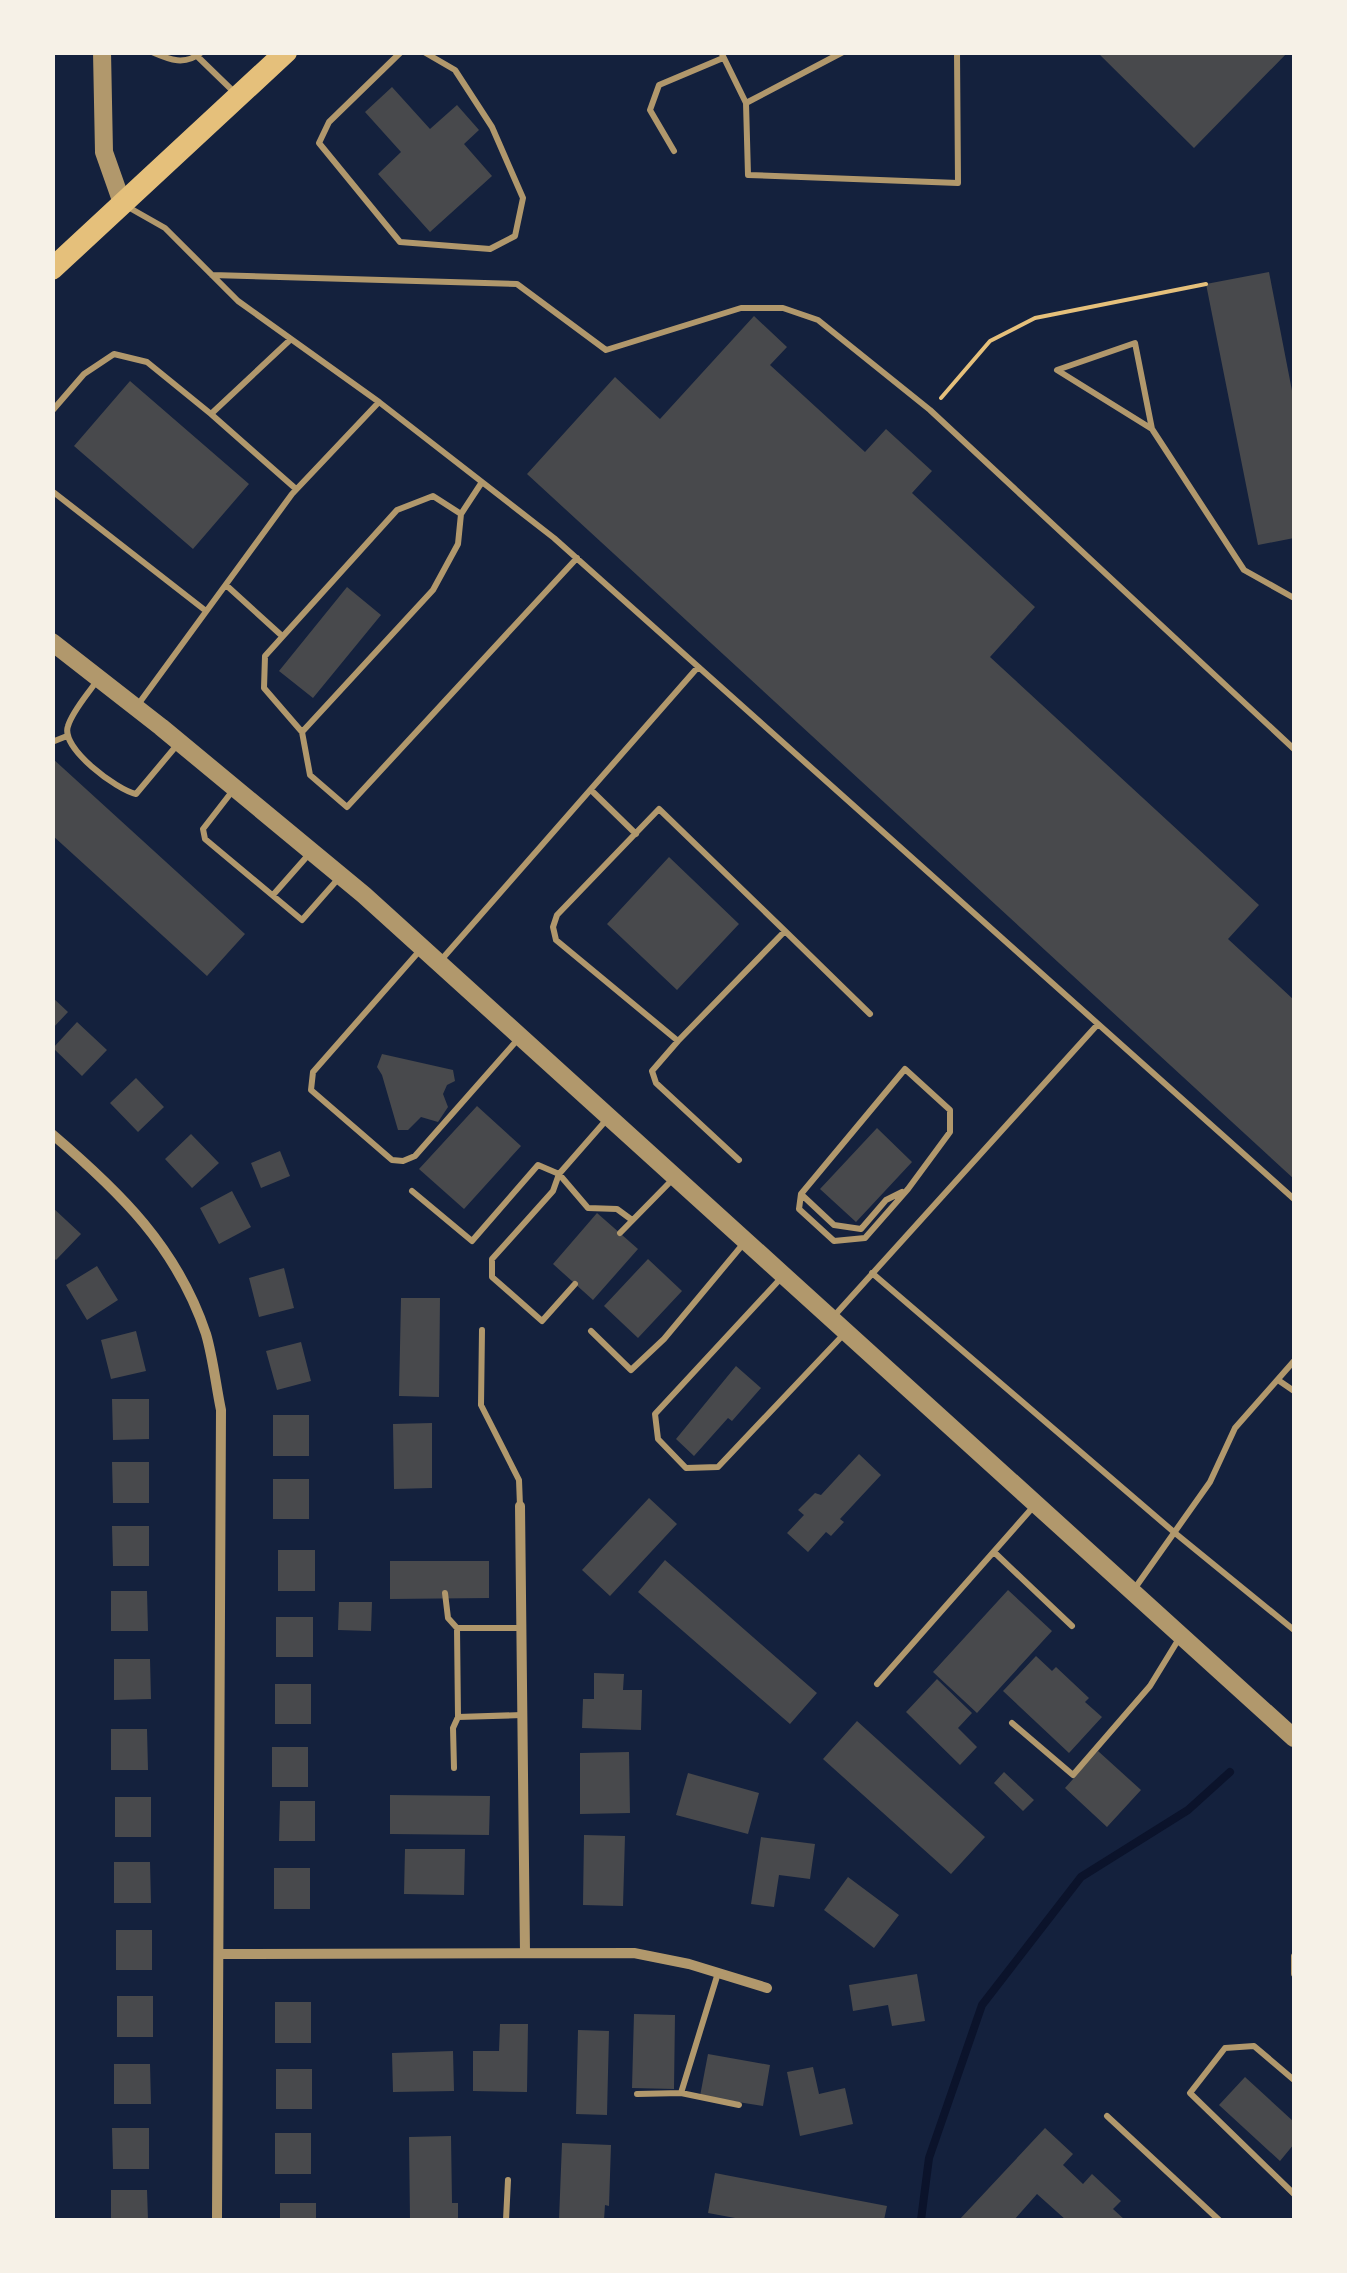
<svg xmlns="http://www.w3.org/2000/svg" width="1347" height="2273" font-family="Roboto,sans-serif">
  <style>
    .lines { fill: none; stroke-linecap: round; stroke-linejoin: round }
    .stream { stroke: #0b132b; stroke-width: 8 }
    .building { fill: #48494c }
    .path { stroke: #e5c07b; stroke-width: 4 }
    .service { stroke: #b1986c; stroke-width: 6 }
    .minor { stroke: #b1986c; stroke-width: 10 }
    .tertiary { stroke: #b1986c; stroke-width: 18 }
    .primary { stroke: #e5c07b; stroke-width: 22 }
  </style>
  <rect width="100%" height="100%" fill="#14213d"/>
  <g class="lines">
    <path class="stream" d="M 921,2220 L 929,2158 L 982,2005 L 1081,1877 L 1188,1810 L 1230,1772"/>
  </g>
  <path class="building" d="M 1097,52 L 1288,52 L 1194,148 Z
    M 392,87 L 430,129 L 457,105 L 479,130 L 464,144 L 492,176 L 430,232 L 378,174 L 401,152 L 365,112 Z
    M 1269,272 L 1294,401 L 1294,538 L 1258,545 L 1206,284 Z
    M 754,316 L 787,347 L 770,365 L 865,452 L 886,429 L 932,471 L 912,493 L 1035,607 L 990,657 L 1259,905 L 1228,939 L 1294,1000 L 1294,1179 L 527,474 L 615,377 L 660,419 Z
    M 130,381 L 249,484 L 193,549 L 74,446 Z
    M 347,587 L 381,615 L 313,698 L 279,671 Z
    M 52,758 L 245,934 L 207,976 L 52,835 Z
    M 669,857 L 739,924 L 677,990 L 607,924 Z
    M 52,997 L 68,1012 L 52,1029 Z
    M 77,1022 L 107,1050 L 82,1076 L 53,1048 Z
    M 382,1054 L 453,1070 L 455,1081 L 447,1085 L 443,1094 L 448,1107 L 438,1122 L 421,1117 L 408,1130 L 398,1130 L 382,1075 L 377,1067 Z
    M 136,1078 L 164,1107 L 138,1132 L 110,1103 Z
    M 477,1106 L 521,1146 L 464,1209 L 419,1169 Z
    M 877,1128 L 912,1162 L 856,1222 L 820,1189 Z
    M 191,1134 L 219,1163 L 192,1188 L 165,1159 Z
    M 280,1151 L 290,1176 L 261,1188 L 251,1163 Z
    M 232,1191 L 251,1227 L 219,1244 L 200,1208 Z
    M 52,1207 L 81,1234 L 56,1260 L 52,1257 Z
    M 597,1213 L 638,1249 L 593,1300 L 553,1264 Z
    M 648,1259 L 682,1291 L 638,1338 L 604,1306 Z
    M 97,1266 L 118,1300 L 87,1320 L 66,1285 Z
    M 284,1268 L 294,1308 L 259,1317 L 249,1278 Z
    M 401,1298 L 440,1298 L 439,1397 L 399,1396 Z
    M 136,1331 L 146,1371 L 111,1379 L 101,1340 Z
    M 301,1342 L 311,1381 L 277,1390 L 266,1351 Z
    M 736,1366 L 761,1388 L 732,1421 L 728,1418 L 694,1456 L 676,1439 Z
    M 112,1399 L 149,1399 L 149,1439 L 113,1440 Z
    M 273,1415 L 309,1415 L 309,1456 L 273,1456 Z
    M 432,1423 L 432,1488 L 394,1489 L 393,1424 Z
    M 859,1454 L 881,1475 L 840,1519 L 844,1522 L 831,1536 L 826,1532 L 808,1552 L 787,1533 L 804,1515 L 798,1510 L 815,1493 L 821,1495 Z
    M 112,1462 L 149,1462 L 149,1503 L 113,1503 Z
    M 273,1479 L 309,1479 L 309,1519 L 273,1519 Z
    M 649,1498 L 677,1524 L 610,1596 L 582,1570 Z
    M 112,1526 L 149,1526 L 149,1566 L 113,1566 Z
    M 278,1550 L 315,1550 L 315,1591 L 278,1591 Z
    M 665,1560 L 817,1693 L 790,1724 L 638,1592 Z
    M 390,1561 L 489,1561 L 489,1598 L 390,1599 Z
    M 1008,1590 L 1052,1631 L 977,1713 L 933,1672 Z
    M 111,1591 L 147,1591 L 148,1631 L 111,1631 Z
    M 339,1602 L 372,1602 L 371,1631 L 338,1630 Z
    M 276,1617 L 313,1617 L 313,1657 L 276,1657 Z
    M 1036,1656 L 1052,1671 L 1056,1667 L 1089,1698 L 1085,1702 L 1102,1717 L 1069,1753 L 1003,1691 Z
    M 114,1659 L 150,1659 L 151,1699 L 114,1700 Z
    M 594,1673 L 624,1674 L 623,1690 L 642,1690 L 641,1730 L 582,1728 L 583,1699 L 594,1699 Z
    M 937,1679 L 972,1713 L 958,1728 L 977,1747 L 960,1765 L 906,1712 Z
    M 275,1684 L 311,1684 L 311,1724 L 275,1724 Z
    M 857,1721 L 985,1837 L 951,1874 L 823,1759 Z
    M 111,1729 L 147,1729 L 148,1770 L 111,1770 Z
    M 272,1747 L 308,1747 L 308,1787 L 272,1787 Z
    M 1098,1751 L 1141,1790 L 1107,1827 L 1065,1788 Z
    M 629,1752 L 630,1813 L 580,1814 L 580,1753 Z
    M 1004,1772 L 1034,1800 L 1023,1811 L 994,1783 Z
    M 688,1773 L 759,1793 L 748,1834 L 676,1815 Z
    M 390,1795 L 490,1796 L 489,1835 L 390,1834 Z
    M 115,1797 L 151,1797 L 151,1837 L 115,1837 Z
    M 280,1801 L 315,1801 L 315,1841 L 279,1841 Z
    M 584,1835 L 625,1836 L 623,1906 L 583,1905 Z
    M 761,1837 L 815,1844 L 810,1879 L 779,1875 L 774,1907 L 751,1904 Z
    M 405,1849 L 465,1849 L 464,1895 L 404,1894 Z
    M 114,1862 L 150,1862 L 151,1903 L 114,1903 Z
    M 274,1868 L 310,1868 L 310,1909 L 274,1909 Z
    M 848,1877 L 899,1915 L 874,1948 L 824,1910 Z
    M 116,1930 L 152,1930 L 152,1970 L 116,1970 Z
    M 917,1974 L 925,2021 L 892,2026 L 888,2005 L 853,2011 L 849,1985 Z
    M 117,1996 L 153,1996 L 153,2037 L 117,2037 Z
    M 275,2002 L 311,2002 L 311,2043 L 275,2043 Z
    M 634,2014 L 675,2015 L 674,2089 L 632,2088 Z
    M 500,2024 L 528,2024 L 527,2092 L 473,2091 L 473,2051 L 499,2051 Z
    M 578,2030 L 609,2031 L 607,2115 L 576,2114 Z
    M 453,2051 L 454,2091 L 393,2092 L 392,2053 Z
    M 708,2054 L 770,2065 L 763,2106 L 700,2096 Z
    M 114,2064 L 150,2064 L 151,2104 L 114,2104 Z
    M 813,2067 L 819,2094 L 845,2088 L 853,2124 L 800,2136 L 787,2072 Z
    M 276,2069 L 312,2069 L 312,2109 L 276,2109 Z
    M 1245,2077 L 1294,2122 L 1294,2144 L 1280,2161 L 1219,2105 Z
    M 112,2128 L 149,2128 L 149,2169 L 113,2169 Z
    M 1045,2128 L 1073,2154 L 1063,2165 L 1083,2184 L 1092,2174 L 1121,2201 L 1113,2209 L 1125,2220 L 1066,2220 L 1037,2194 L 1014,2220 L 959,2220 Z
    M 275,2133 L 311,2133 L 311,2174 L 275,2174 Z
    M 451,2136 L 452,2203 L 458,2203 L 458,2220 L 410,2220 L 409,2137 Z
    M 562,2143 L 611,2145 L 609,2206 L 605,2205 L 604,2220 L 559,2220 Z
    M 715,2173 L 887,2206 L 884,2220 L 746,2220 L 708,2213 Z
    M 111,2190 L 147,2190 L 148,2220 L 111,2220 Z
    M 280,2203 L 316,2203 L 316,2220 L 280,2220 Z"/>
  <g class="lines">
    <path class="path" d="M 941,398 L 990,341 L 1035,318 L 1206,284"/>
    <path class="service" d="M 152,52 C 170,60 185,66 202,52
      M 401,52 L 329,122 L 319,143 L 400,242 L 490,249 L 515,236 L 523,198 L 492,127 L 455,70 L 424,52
      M 721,52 L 746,103 L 748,175 L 958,183 L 957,52
      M 198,57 L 233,91
      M 746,103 L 843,52
      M 674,151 L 650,110 L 659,85 L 723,58
      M 128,207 L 165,228 L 238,301 L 379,402 L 554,538 L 1294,1199
      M 212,275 L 517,284 L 606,350 L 741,308 L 783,308 L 818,320 L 930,410 L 1294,749
      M 291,339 L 211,414 L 296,489
      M 52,411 L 84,374 L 114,354 L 147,362 L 211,414
      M 1152,429 L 1057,370 L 1135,343 L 1152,429 L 1244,570 L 1294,598
      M 52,491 L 206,611
      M 433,496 L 461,514 L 458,544 L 433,590 L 302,732 L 264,688 L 265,656 L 397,510 Z
      M 461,514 L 482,482
      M 226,585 L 281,635
      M 98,679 C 89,693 73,710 68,726 C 60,748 117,790 136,794 L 177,745
      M 137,706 L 292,494 L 379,402
      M 302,732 L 310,775 L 347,807 L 577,558
      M 52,742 L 67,736
      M 234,789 L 203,829 L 205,839 L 302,920 L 338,879
      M 592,791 L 636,834
      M 273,895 L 310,853
      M 422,948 L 313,1072 L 311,1090 L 392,1160 L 403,1161 L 415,1156 L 519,1038
      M 442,959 L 698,667
      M 678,1041 L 785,931 L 870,1014
      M 905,1069 L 950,1110 L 950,1132 L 908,1189 L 865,1238 L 834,1241 L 799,1209 L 801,1194 Z
      M 739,1160 L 656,1083 L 652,1071 L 678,1041 L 556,940 L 553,927 L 557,915 L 659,809 L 785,931
      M 412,1191 L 472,1241 L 538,1165 L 559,1174 L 588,1208 L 617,1209 L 632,1220
      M 802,1195 L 834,1225 L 861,1229 L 886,1200 L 902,1192
      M 620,1233 L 673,1179
      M 872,1273 L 1175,1533 L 1294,1630
      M 782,1277 L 655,1414 L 658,1439 L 686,1468 L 718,1467 L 844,1334
      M 575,1284 L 542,1321 L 492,1277 L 492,1259 L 553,1191 L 559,1174 L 608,1118
      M 834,1316 L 1098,1024
      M 482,1330 L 481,1405 L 519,1480 L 520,1506
      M 591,1331 L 631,1370 L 664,1339 L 744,1243
      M 1278,1380 L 1294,1391
      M 994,1552 L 1072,1626
      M 1135,1588 L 1210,1482 L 1235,1428 L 1294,1361
      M 445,1593 L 448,1618 L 457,1628 L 521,1628
      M 457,1628 L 458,1717
      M 877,1684 L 1034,1506
      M 1012,1723 L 1073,1775 L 1150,1686 L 1180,1637
      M 454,1768 L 453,1728 L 458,1717 L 522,1715
      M 1294,1956 L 1294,1974
      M 1294,2080 L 1254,2046 L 1225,2048 L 1190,2093 L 1294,2194
      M 681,2093 L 718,1973
      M 637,2094 L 681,2093 L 739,2105
      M 1107,2116 L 1219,2220
      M 506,2220 L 508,2180"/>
    <path class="minor" d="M 52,1134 C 120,1192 177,1247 206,1334 C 213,1358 216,1386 221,1410 L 217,2220
      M 520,1506 L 525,1953
      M 220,1954 L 634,1953 L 689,1964 L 767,1988"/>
    <path class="tertiary" d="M 102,52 L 104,152 L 122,203
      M 52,642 L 161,727 L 364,895 L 1294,1738"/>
    <path class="primary" d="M 52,269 L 286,52"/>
  </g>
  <rect width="1347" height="2273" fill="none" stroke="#f6f1e7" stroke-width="110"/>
</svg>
